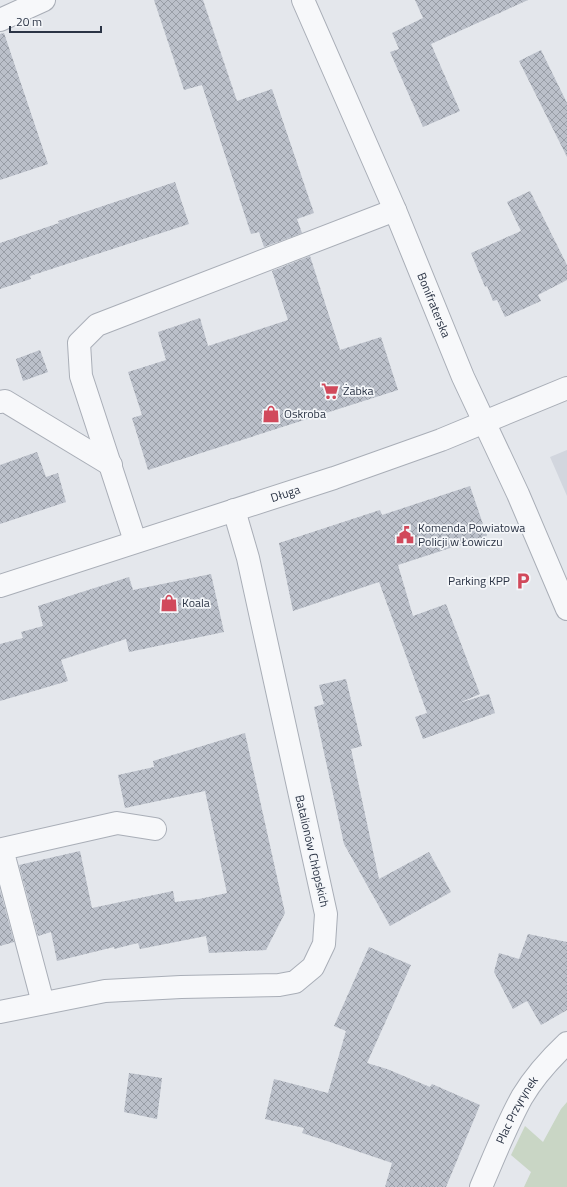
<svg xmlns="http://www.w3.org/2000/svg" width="567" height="1187" font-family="'Titillium Web',sans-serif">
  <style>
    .built { fill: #d2d6de }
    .garden { fill: #c9d6c5 }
    .building { fill: url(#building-cross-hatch) }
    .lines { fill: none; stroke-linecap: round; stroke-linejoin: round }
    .minor-casing { stroke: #a9aeb7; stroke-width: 24 }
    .tertiary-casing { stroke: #a9aeb7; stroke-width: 24 }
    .minor { stroke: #f7f8fa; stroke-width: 22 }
    .tertiary { stroke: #f7f8fa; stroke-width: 22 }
    .labels { text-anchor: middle; stroke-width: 3.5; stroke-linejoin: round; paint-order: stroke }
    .street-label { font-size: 12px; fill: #2b3445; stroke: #f4f6f9 }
    .poi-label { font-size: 12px; fill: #2b3445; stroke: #f4f6f9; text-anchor: start }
  </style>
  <defs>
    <pattern id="building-cross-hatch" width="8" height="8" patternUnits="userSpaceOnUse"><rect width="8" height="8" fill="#bbc0ca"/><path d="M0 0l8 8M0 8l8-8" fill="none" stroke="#989da6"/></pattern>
  </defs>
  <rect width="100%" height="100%" fill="#e4e7ec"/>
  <path class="built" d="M 567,450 L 567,496 L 550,457 Z"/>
  <path class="garden" d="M 567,1102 L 567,1187 L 524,1187 L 531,1172 L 511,1155 L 525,1126 L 543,1142 L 561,1109 Z"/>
  <path class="building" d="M 154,0 L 203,0 L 237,101 L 272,89 L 314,213 L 297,219 L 302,233 L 264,247 L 259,232 L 251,234 L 202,85 L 184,90 Z
    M 415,0 L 528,0 L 431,44 L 460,111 L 423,127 L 390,52 L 399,49 L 392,33 L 423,18 Z
    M 4,33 L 48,164 L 0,180 L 0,34 Z
    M 541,50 L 567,103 L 567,157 L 519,61 Z
    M 175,182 L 189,224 L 30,276 L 31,279 L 0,289 L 0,243 L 59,223 L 58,221 Z
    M 530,191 L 567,265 L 567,280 L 538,295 L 541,301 L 505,317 L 497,300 L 493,301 L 487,286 L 485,287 L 471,253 L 521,231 L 507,202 Z
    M 310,256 L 340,350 L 381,337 L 398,390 L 148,470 L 132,418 L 142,415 L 128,372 L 166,360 L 158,332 L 200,318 L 208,346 L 288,320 L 272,271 Z
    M 40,350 L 48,372 L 23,381 L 16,359 Z
    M 37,452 L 46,477 L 58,473 L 66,502 L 0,524 L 0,465 Z
    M 470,486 L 487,536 L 398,565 L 413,616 L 446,604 L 480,694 L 459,703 L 489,694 L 495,713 L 423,739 L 415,717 L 427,713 L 379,582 L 293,611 L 279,543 L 380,510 L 382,515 Z
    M 211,574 L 224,632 L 129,652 L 126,639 L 61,660 L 68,681 L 0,701 L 0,644 L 23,638 L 21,632 L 43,626 L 38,606 L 129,577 L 133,590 Z
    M 346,679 L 362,746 L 351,749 L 379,879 L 429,852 L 451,892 L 390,926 L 344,844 L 314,707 L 324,704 L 319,685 Z
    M 245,733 L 285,913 L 266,950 L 209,953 L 206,936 L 140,949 L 138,943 L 114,949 L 114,947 L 57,961 L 51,932 L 38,936 L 19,865 L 80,851 L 92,908 L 173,891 L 175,902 L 199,899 L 227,893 L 205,791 L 125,808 L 118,775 L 154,767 L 153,761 Z
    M 0,890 L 14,942 L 0,946 Z
    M 528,934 L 567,942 L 567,1010 L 541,1025 L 527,1001 L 513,1009 L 494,972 L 499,953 L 519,959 Z
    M 369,947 L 411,965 L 367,1063 L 387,1069 L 430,1087 L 432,1084 L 480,1105 L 446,1187 L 385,1187 L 392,1163 L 330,1142 L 302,1133 L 304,1128 L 265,1119 L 274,1079 L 328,1093 L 346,1031 L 334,1026 Z
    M 129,1073 L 162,1078 L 157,1119 L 124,1112 Z"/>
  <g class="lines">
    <g class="minor-casing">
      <g id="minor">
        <path id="s1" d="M 303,0 L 395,210 L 463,377 L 518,494 L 567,609"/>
        <path d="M 0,20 L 44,0"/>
        <path d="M 0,402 L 5,401 L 111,465"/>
        <path d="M 135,541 L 81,376 L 79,343 L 97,325 L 395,210"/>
        <path d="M 43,1003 L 2,849 L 117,823 L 155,829"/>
        <path d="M 0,1012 L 105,991 L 181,987 L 279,985 L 295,982 L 313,967 L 324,944 L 326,914 L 248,558 L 234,510"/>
        <path id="s2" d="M 481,1187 C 494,1157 506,1126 522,1097 C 534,1077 550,1059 567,1043"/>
      </g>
    </g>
    <g class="tertiary-casing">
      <g id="tertiary">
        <path id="s3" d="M 0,586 L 334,478 L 441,440 L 567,388"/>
      </g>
    </g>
    <use href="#minor" class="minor"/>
    <use href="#tertiary" class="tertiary"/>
  </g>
  <defs>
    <g id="supermarket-bare" transform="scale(1.38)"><path d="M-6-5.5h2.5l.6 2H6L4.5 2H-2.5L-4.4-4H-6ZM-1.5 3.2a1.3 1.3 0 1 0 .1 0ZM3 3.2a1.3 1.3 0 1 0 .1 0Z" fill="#d1495b" stroke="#f4f6f9" stroke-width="2.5" paint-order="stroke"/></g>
    <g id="shop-bare" transform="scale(1.38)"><path d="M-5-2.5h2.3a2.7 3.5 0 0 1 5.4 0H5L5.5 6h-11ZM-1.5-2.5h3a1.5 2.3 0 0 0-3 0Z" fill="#d1495b" stroke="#f4f6f9" stroke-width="2.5" paint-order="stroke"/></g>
    <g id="civic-bare" transform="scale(1.38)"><path d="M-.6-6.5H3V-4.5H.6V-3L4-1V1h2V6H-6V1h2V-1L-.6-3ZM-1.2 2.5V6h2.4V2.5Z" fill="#d1495b" stroke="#f4f6f9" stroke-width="2.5" paint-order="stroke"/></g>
    <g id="parking-bare" transform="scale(1.38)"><path d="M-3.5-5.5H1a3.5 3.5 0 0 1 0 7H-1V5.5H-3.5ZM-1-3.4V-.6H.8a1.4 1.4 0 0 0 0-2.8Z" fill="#d1495b" stroke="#f4f6f9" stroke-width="2.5" paint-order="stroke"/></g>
  </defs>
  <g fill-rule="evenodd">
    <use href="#supermarket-bare" x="330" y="391"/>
    <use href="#shop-bare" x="271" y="414"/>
    <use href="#civic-bare" x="405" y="535"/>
    <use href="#parking-bare" x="523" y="581"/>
    <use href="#shop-bare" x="169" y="603"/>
  </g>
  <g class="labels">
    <g class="street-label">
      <text dy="4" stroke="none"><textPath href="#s1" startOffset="332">Bonifraterska</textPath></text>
      <text dy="4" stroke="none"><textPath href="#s3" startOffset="300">Długa</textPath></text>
      <text transform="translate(312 851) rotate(77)" y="4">Batalionów Chłopskich</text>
      <text dy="4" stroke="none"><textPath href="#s2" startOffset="85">Plac Przyrynek</textPath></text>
    </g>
    <g class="poi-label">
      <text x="343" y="395">Żabka</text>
      <text x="284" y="418">Oskroba</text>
      <text x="418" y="532">Komenda Powiatowa<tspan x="418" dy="14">Policji w Łowiczu</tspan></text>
      <text x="510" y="585" text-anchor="end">Parking KPP</text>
      <text x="182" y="607">Koala</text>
    </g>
  </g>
  <path d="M10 26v6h91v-6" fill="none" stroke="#2b3445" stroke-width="2"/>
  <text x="16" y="26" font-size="12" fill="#2b3445" stroke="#f4f6f9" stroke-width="3" paint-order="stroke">20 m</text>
</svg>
